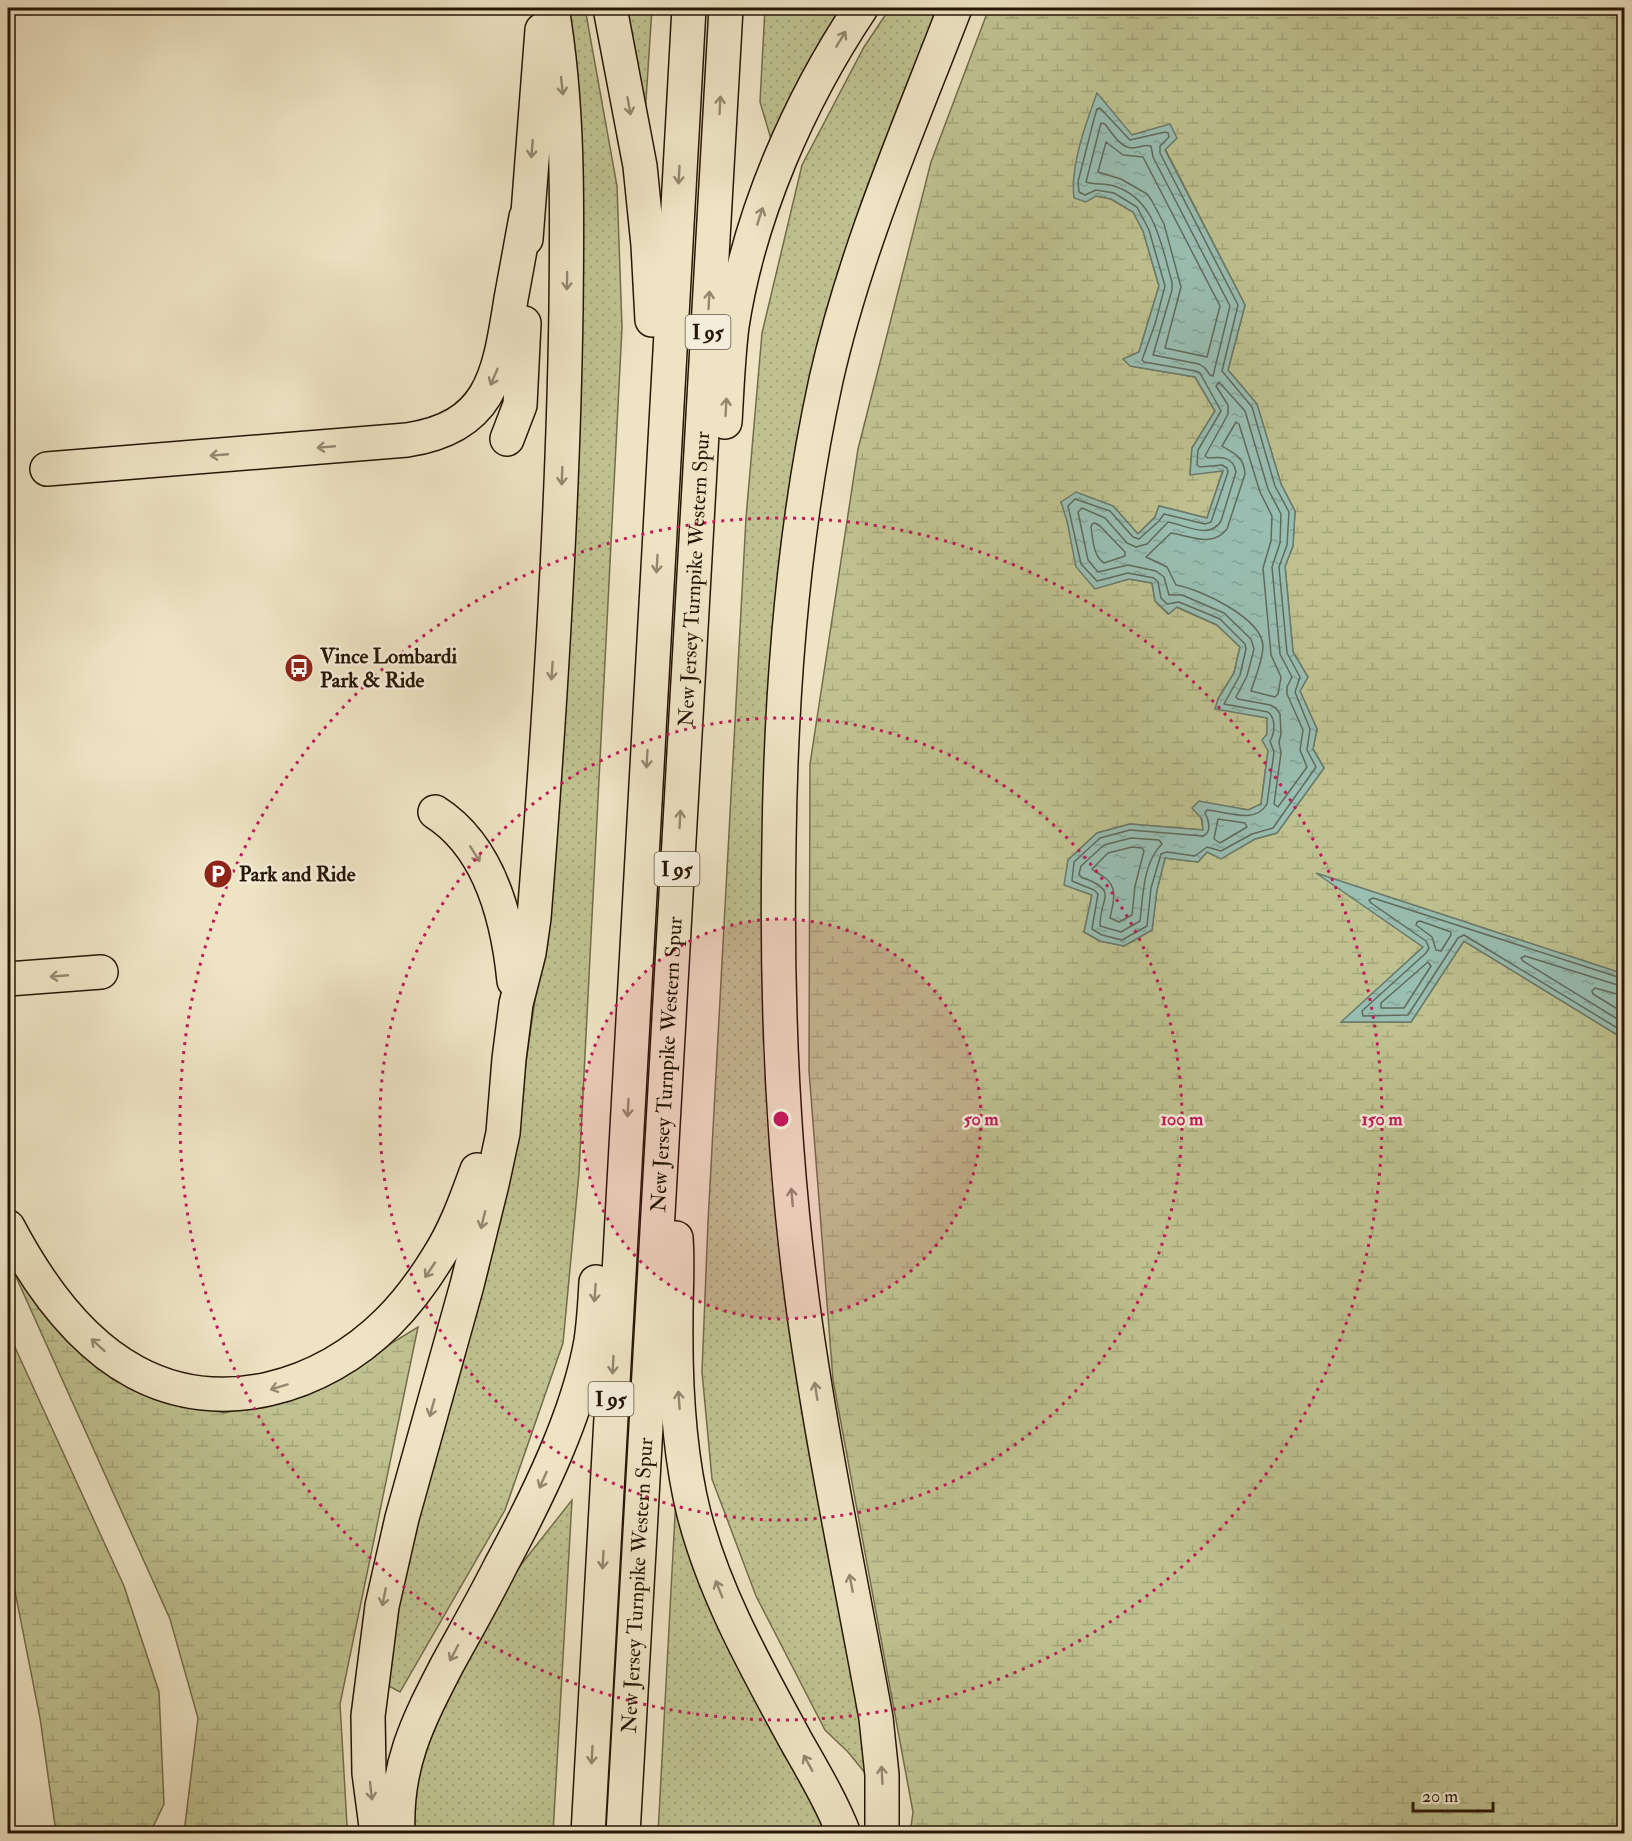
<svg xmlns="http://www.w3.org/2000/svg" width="1632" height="1841" font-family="'IM FELL Double Pica',serif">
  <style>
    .grass { fill: url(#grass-dots); stroke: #736c4a; stroke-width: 1.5 }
    .wetland { fill: url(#wetland-marsh); stroke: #736c4a; stroke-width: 1.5; fill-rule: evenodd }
    .water { fill: url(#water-ripples); stroke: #6b7b6d; stroke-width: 1.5 }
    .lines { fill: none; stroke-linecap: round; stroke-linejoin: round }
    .shore { stroke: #606a5c; stroke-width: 1.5 }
    .motorway-casing { stroke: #271604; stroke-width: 36 }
    .motorway { stroke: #eee4c4; stroke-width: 33 }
    .oneway { stroke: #94876e }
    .ring { fill: none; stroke: #c2185b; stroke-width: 3; stroke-dasharray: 3 6 }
    .labels { text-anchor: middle; stroke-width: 5; stroke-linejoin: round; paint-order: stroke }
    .shield { fill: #f4edd9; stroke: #645644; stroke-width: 1.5 }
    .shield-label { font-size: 20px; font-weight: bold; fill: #271604 }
    .street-label { font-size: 21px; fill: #271604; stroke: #f4edd9 }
    .poi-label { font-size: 21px; font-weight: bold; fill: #271604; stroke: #f4edd9; text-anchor: start }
    .centre { fill: #c2185b; stroke: #f4edd9; stroke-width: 3 }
    .ring-label { font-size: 18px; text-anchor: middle; font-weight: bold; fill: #c2185b; stroke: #f4edd9; stroke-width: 5; stroke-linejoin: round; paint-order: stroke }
  </style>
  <defs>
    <pattern id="grass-dots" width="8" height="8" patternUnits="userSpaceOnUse" patternTransform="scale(1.5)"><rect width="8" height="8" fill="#bfc290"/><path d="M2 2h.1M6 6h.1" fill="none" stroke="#a4a67b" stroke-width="1.8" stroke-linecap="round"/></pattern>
    <pattern id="wetland-marsh" width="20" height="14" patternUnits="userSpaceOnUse" patternTransform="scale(1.5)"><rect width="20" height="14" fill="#bfc290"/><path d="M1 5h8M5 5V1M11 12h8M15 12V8" fill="none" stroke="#a4a67b"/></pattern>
    <pattern id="water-ripples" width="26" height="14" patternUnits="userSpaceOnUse" patternTransform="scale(1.5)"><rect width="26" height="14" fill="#99bfb3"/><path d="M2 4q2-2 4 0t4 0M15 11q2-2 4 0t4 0" fill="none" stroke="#84a398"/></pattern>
  </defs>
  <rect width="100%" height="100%" fill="#eee4c4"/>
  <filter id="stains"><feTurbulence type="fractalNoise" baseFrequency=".00333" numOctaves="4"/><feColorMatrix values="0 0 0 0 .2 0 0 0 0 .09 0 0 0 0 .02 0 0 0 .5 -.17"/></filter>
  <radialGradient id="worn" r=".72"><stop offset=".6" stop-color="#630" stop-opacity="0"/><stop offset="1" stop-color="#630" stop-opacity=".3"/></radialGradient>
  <path class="grass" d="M 564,8 L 585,8 L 617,186 L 622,327 L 579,1173 L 563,1343 L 505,1510 L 400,1692 L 387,1685 L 406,1551 L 513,1151 L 552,883 Z
    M 619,8 L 652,8 L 644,131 Z
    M 765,8 L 842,8 L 771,139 L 760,102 Z
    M 890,8 L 943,8 L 864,218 L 765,816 L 870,1779 L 848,1752 L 825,1730 L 756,1596 L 712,1479 L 702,1372 L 708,1222 L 746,518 L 762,333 L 802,165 L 864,47 Z
    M 677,1478 L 830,1833 L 658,1834 Z
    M 572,1500 L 553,1833 L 412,1834 L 417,1772 L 443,1702 L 509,1580 Z"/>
  <path class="wetland" d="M 989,8 L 1624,8 L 1624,974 L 1318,874 L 1423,947 L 1342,1022 L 1411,1022 L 1464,941 L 1624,1039 L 1624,1833 L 910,1834 L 913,1812 L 833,1380 L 809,1071 L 810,764 L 858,449 L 931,162 ZM 1155,129 L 1245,305 L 1228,370 L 1257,404 L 1281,484 L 1295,511 L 1293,546 L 1285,566 L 1293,652 L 1308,677 L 1300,691 L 1317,729 L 1313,749 L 1324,768 L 1277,833 L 1255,839 L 1221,858 L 1207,852 L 1198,862 L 1165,858 L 1157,890 L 1152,930 L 1124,946 L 1100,941 L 1084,932 L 1092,895 L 1065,885 L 1068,860 L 1097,833 L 1130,824 L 1203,830 L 1199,802 L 1249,810 L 1261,804 L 1268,751 L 1267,718 L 1218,699 L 1234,673 L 1240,647 L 1217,625 L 1176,607 L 1168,614 L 1155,601 L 1152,583 L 1129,579 L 1095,588 L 1061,502 L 1113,506 L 1138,534 L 1155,517 L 1159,506 L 1207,518 L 1223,470 L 1190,474 L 1192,448 L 1215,411 L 1195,377 L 1131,366 L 1124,359 L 1139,352 L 1159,286 L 1143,231 L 1133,212 L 1111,199 L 1096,196 L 1132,135 Z
    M 8,1259 L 150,1392 L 224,1413 L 307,1395 L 418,1327 L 340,1704 L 347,1825 L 349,1833 L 184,1833 L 198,1718 L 170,1619 Z
    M 8,1332 L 124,1586 L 159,1692 L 164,1804 L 150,1833 L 56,1833 L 40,1718 L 8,1556 Z"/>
  <path class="water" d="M 1097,93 L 1132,135 L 1170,124 L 1177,138 L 1165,150 L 1245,305 L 1228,370 L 1257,404 L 1281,484 L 1295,511 L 1293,546 L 1285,566 L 1293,652 L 1308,677 L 1300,691 L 1317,729 L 1313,749 L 1324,768 L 1277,833 L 1255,839 L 1221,859 L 1207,852 L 1198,862 L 1165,858 L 1157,890 L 1152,930 L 1124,946 L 1100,941 L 1084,932 L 1092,895 L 1064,885 L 1068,860 L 1097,833 L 1130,824 L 1203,830 L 1202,819 L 1192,808 L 1199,801 L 1248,810 L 1261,804 L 1268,751 L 1262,740 L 1267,734 L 1267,718 L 1215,709 L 1218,699 L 1234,673 L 1240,647 L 1217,625 L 1177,607 L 1169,614 L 1155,601 L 1152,583 L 1129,579 L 1095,589 L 1076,567 L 1067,521 L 1061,502 L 1076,492 L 1113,506 L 1138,534 L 1155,517 L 1159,506 L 1207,518 L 1223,471 L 1190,475 L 1192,448 L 1215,411 L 1195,377 L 1130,366 L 1123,359 L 1139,352 L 1159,286 L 1143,231 L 1133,212 L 1111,199 L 1096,196 L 1086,202 L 1074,198 C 1070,166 1086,123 1097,93 Z
    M 1316,873 L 1624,974 L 1624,1039 L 1464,941 L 1411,1022 L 1341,1022 L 1423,947 Z"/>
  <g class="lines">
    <path class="shore" d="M 1100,108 L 1130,140 L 1165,132 L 1168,133 L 1169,137 L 1160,146 L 1160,153 L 1238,305 L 1222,371 L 1252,407 L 1275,486 L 1289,512 L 1287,545 L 1279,567 L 1287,653 L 1300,677 L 1295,692 L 1310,729 L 1307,750 L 1316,767 L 1273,828 L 1252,834 L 1221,851 L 1207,847 L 1195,856 L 1167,852 L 1161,854 L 1151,888 L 1147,926 L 1122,940 L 1102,935 L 1092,929 L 1098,894 L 1094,890 L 1072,881 L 1074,862 L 1100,838 L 1130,830 L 1203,836 C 1212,832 1209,820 1205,813 L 1207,810 C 1225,811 1255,825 1267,804 L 1274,752 L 1270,741 C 1275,733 1276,718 1268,712 L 1224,704 L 1240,675 L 1246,649 L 1245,644 L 1220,619 L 1179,602 L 1167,604 L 1161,598 L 1158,582 L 1154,578 L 1128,573 L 1097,581 L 1081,564 L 1068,506 L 1075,499 L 1110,511 L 1133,537 L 1139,539 L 1159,521 L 1164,514 L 1205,524 L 1211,522 L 1228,472 L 1227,468 L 1222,465 L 1200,467 L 1197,465 L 1198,450 L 1221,411 L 1200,373 L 1196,371 L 1144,362 L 1142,360 L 1155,324 L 1165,286 L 1149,230 L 1137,207 L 1114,193 L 1096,190 L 1085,195 L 1079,192 L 1078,182 L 1094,119 L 1097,109 Z
      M 1101,123 L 1105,124 C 1111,132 1120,147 1131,148 C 1138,148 1145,144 1151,146 L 1153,157 L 1230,306 L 1213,376 L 1210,375 L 1205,368 L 1199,364 L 1153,355 L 1172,290 L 1172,282 C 1161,245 1156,199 1114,186 C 1105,183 1094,185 1086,182 Z
      M 1106,142 L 1123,155 L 1143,157 L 1220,306 L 1207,357 L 1165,348 L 1181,287 L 1164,224 L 1152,201 L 1147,194 L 1121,179 L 1098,172 Z
      M 1219,382 L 1245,411 L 1268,489 L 1281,514 L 1280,543 L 1272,567 L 1280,654 L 1292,677 L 1287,687 L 1287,694 L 1303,730 L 1300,750 L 1307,767 L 1278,807 L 1274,804 L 1281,753 L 1279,742 L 1281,734 L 1280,714 L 1276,708 L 1270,705 L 1238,699 L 1236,697 L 1247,676 L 1254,649 L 1251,639 L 1224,613 L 1182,595 L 1169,595 L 1164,577 L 1156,571 L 1128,565 L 1098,572 L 1088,560 L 1078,512 L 1082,508 L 1105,518 L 1127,543 L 1136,547 L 1147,544 L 1168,522 C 1185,525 1210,540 1221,521 L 1236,472 C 1233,456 1221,457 1208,458 L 1205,456 L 1228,414 L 1228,405 L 1216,386 Z
      M 1236,422 L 1239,424 L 1260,492 L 1272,516 L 1271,541 L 1263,568 L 1271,655 L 1281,677 L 1278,694 L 1275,697 L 1251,691 C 1255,677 1263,661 1263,646 C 1262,618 1200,589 1176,585 L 1167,567 L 1146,557 L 1171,533 C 1191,536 1212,548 1227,529 L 1245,474 C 1244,456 1234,454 1222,446 Z
      M 1095,523 L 1100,526 L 1125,552 L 1125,556 L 1104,563 C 1093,556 1093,539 1091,527 L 1092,524 Z
      M 1218,819 L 1245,823 L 1247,827 L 1220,843 L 1214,839 Z
      M 1131,838 L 1159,840 L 1162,844 C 1143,862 1143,896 1140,921 L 1121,932 L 1100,926 C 1100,896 1120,891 1081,877 L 1079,874 L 1081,866 L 1104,845 Z
      M 1132,847 L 1142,848 L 1144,851 L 1135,886 L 1132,915 L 1119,922 L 1110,918 C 1113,904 1119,887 1104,877 C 1099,873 1096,873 1092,869 L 1108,853 Z
      M 1420,921 L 1451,932 L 1451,935 L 1441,951 L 1436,950 L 1432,937 L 1416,925 L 1417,922 Z
      M 1428,962 L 1431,966 L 1404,1008 L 1381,1008 L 1381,1003 Z
      M 1624,979 L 1373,898 L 1369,900 L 1371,903 L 1426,941 L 1429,948 L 1426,953 L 1362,1011 L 1363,1016 L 1408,1015 L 1458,938 L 1464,935 L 1624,1032
      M 1624,987 L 1525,956 L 1521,958 L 1523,961 L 1624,1023
      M 1624,996 L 1595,988 L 1592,991 L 1593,994 L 1624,1013"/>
    <g class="motorway-casing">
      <g id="motorway">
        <path d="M 610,8 L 640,166 L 648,245 L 652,320"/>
        <path d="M 526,239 L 542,30"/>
        <path d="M 725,422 C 727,390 728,358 732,326 C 749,215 799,101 861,8"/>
        <path d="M 507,439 L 520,405 L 524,323"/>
        <path d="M 47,469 L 407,440 C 494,427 499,372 511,299 C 516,272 521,244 526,217"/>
        <path d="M 435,812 C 490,847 508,920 514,981"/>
        <path d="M 8,979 L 101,972"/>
        <path d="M 8,1227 C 37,1282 79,1342 135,1372 C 220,1418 322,1388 388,1322 C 407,1303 424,1280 438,1257 C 455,1231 466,1200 477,1170"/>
        <path d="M 676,1238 C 678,1264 676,1289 676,1315 C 675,1381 678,1450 694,1514 C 715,1595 756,1667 796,1741 C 813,1771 831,1801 844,1834"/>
        <path d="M 377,1834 L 369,1773 L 368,1716 L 382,1606 L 402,1518 L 467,1285 L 492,1184 L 503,1133 L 509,1059 L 516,1004 L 529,953 L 534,918 C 550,715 563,513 566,309 C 567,208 569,108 552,8"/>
        <path d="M 398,1834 C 395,1766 417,1723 447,1665 C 465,1632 484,1599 501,1565 C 537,1498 578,1415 591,1341 C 594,1321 595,1301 596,1282"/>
        <path d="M 588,1834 L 689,8"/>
        <path id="s1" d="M 623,1834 L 726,8"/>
        <path d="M 882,1834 L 882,1775 L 876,1718 C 852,1586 824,1454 805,1321 C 783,1163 776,1001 779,841 C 781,687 793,531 826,380 C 855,251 908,130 955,8"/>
      </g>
    </g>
    <use href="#motorway" class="motorway"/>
  </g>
  <defs><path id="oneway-shaft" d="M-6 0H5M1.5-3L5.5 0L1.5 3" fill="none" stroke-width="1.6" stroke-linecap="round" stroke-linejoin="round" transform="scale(1.5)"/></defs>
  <g class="oneway">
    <use href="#oneway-shaft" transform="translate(841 39) rotate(-59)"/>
    <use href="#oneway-shaft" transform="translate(562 86) rotate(84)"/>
    <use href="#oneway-shaft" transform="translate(720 105) rotate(-87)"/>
    <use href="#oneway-shaft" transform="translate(629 106) rotate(80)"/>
    <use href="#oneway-shaft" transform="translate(532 149) rotate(95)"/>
    <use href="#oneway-shaft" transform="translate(679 175) rotate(93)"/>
    <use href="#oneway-shaft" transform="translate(760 216) rotate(-72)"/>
    <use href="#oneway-shaft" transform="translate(567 281) rotate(91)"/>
    <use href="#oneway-shaft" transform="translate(709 300) rotate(-87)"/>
    <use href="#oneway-shaft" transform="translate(494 377) rotate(113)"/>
    <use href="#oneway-shaft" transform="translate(726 407) rotate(-87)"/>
    <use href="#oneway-shaft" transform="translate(326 447) rotate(175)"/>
    <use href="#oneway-shaft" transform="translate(219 455) rotate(175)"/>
    <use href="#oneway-shaft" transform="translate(562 476) rotate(92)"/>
    <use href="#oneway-shaft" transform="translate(657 564) rotate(93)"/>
    <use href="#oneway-shaft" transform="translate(552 671) rotate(94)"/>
    <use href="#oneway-shaft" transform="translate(647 759) rotate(93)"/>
    <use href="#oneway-shaft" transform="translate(680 819) rotate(-87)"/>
    <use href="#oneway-shaft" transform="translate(475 854) rotate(58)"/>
    <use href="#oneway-shaft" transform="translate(59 976) rotate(175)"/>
    <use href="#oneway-shaft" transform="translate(628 1108) rotate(93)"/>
    <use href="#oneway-shaft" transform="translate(792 1197) rotate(-95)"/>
    <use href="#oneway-shaft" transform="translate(483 1220) rotate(104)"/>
    <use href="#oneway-shaft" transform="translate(430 1270) rotate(124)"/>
    <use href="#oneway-shaft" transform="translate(595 1293) rotate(94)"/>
    <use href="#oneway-shaft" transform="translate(98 1345) rotate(-138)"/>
    <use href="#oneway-shaft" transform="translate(613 1365) rotate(93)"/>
    <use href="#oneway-shaft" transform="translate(279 1387) rotate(163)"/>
    <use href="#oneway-shaft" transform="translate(816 1391) rotate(-99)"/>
    <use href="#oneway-shaft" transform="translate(679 1400) rotate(-94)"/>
    <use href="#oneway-shaft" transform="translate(432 1408) rotate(106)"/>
    <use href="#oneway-shaft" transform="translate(543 1480) rotate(114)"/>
    <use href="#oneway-shaft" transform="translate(603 1560) rotate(93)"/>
    <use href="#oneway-shaft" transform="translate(851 1583) rotate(-101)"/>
    <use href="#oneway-shaft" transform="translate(719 1589) rotate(-112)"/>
    <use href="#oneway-shaft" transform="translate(384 1597) rotate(101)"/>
    <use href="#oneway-shaft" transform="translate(454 1653) rotate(118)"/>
    <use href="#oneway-shaft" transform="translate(592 1755) rotate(93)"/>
    <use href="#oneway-shaft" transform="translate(808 1763) rotate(-119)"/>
    <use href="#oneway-shaft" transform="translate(882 1775) rotate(-93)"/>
    <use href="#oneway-shaft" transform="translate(371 1791) rotate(84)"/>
  </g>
  <circle cx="781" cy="1119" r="200" fill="#c2185b" fill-opacity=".12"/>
  <g class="ring">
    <circle cx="781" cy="1119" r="200"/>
    <circle cx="781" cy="1119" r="401"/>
    <circle cx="781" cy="1119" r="601"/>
  </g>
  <defs>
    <g id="bus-disc" transform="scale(1.5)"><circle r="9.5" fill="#8f2418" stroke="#f4edd9"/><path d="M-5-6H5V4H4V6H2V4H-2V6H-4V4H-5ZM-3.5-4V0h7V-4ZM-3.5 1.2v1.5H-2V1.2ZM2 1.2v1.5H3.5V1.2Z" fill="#fff"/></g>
    <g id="parking-disc" transform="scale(1.5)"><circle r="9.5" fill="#8f2418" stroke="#f4edd9"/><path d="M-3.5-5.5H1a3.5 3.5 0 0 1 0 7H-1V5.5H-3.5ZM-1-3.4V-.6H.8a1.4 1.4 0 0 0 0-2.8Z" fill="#fff"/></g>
  </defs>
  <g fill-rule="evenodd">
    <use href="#bus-disc" x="299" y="668"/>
    <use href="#parking-disc" x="218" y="874"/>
  </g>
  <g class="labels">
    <g class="shield">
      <rect x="685.5" y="315" width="45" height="34" rx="4.5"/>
      <rect x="654.5" y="852" width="45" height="34" rx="4.5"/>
      <rect x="588.5" y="1382" width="45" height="34" rx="4.5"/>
    </g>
    <g class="shield-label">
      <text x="708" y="339">I 95</text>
      <text x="677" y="876">I 95</text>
      <text x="611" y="1406">I 95</text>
    </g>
    <g class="street-label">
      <text dy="7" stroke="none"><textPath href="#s1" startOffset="1257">New Jersey Turnpike Western Spur</textPath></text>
      <text dy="7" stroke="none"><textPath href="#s1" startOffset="771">New Jersey Turnpike Western Spur</textPath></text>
      <text dy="7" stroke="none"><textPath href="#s1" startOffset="249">New Jersey Turnpike Western Spur</textPath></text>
    </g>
    <g class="poi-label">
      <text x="320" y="663">Vince Lombardi<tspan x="320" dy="24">Park &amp; Ride</tspan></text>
      <text x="239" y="881">Park and Ride</text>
    </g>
  </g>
  <circle cx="781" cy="1119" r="9" class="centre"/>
  <g class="ring-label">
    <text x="981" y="1125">50 m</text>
    <text x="1182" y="1125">100 m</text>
    <text x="1382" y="1125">150 m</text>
  </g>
  <rect width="1632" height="1841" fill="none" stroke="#eee4c4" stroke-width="30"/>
  <rect x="9" y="9" width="1614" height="1823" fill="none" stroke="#271604" stroke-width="3"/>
  <rect x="15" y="15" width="1602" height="1811" fill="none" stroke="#271604" stroke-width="1.5"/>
  <path d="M1413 1802v9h80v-9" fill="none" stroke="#271604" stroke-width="3"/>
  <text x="1422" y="1802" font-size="18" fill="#271604" stroke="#f4edd9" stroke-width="4.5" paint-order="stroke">20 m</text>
  <rect width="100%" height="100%" filter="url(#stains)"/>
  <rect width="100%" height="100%" fill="url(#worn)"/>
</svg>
